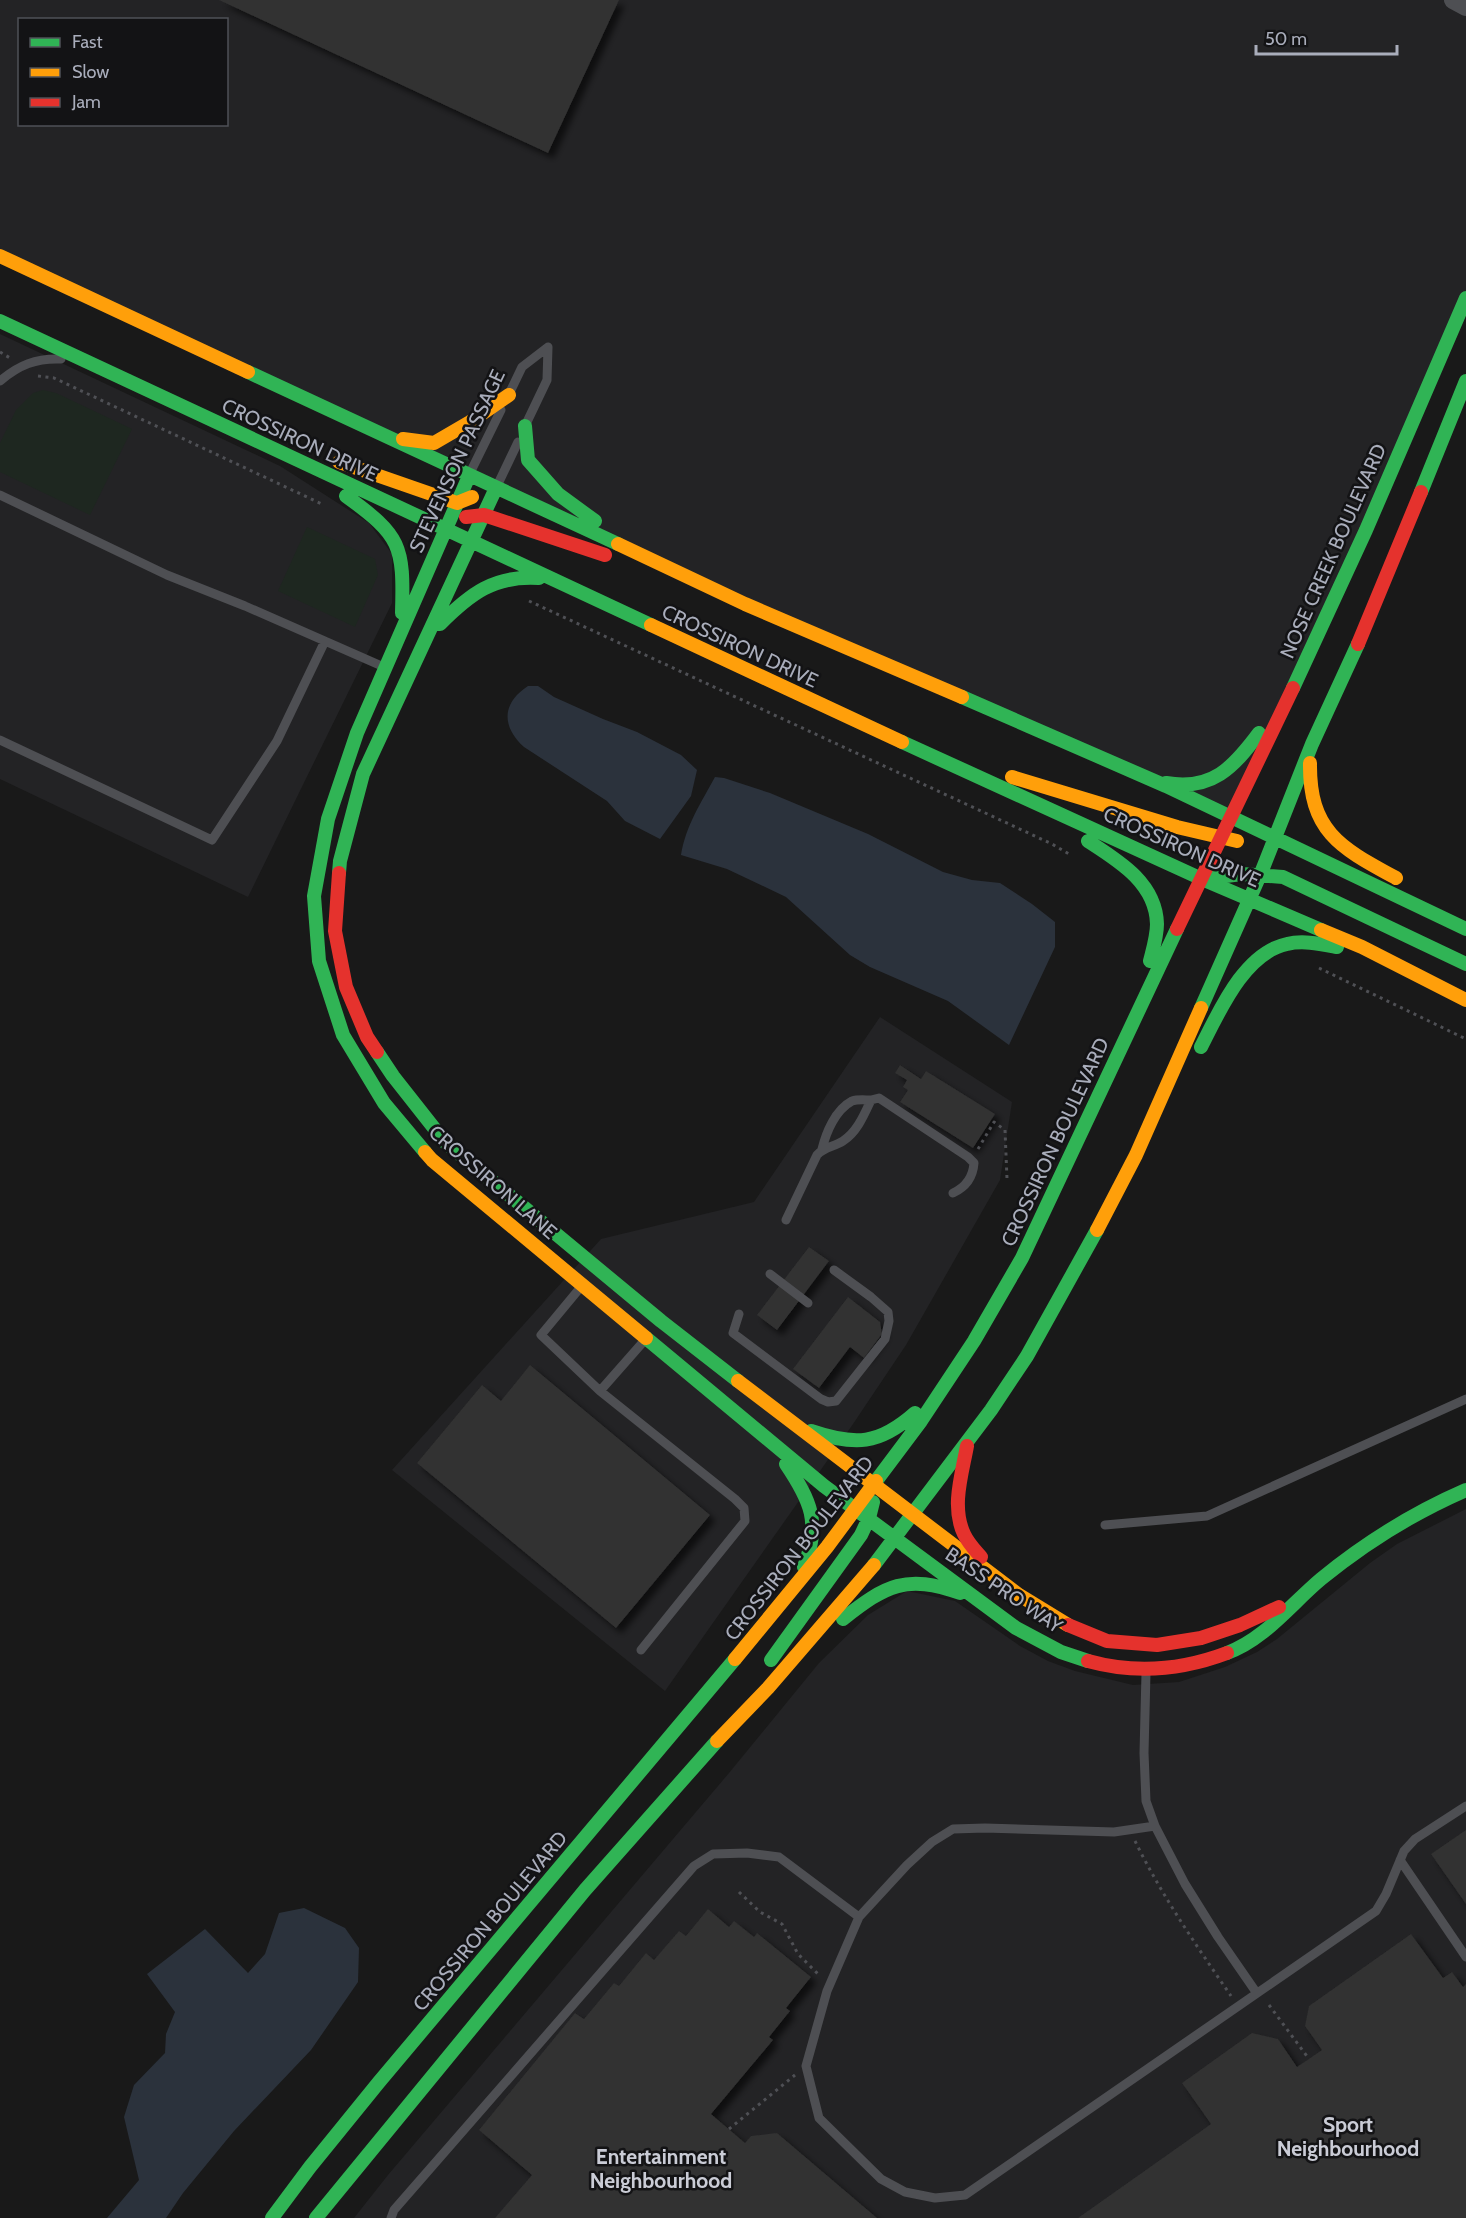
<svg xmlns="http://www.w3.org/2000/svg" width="1466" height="2218" font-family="Cabin,sans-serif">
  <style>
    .built { fill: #232325; fill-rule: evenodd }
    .green { fill: #1e2720 }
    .water { fill: #2b323c }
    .building { fill: #313131; filter: url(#shadow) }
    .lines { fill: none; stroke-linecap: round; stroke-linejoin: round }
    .path { stroke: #4f5055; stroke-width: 3; stroke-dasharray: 3 4.5; stroke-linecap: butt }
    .lane { stroke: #4e4f53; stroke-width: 9 }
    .street { stroke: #4e4f53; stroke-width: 18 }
    .fast { stroke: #30b455; stroke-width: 14 }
    .slow { stroke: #ff9f0a; stroke-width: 14 }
    .jam { stroke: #e5322d; stroke-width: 14 }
    .labels { text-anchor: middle; stroke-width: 5; stroke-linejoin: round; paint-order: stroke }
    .street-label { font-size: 20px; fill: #a9adbb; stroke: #131315 }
    .neighbourhood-label { font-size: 21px; font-weight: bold; fill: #caccd6; stroke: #131315 }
  </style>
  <defs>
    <filter id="shadow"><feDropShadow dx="5.5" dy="5.5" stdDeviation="3" flood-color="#0009"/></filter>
  </defs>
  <rect width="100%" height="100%" fill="#191919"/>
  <path class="built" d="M 0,0 L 1466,0 L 1466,298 L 1230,818 L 0,256 ZM 20,20 L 226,20 L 226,124 L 20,124 Z
    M 0,334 L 280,466 L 369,523 L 392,554 L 392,603 L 248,897 L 0,779 Z
    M 880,1017 L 1012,1102 L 1000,1180 L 906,1345 L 851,1427 L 665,1691 L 392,1470 L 601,1239 L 754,1202 Z
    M 1466,1509 L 1466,2218 L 354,2218 L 388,2175 L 729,1773 L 819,1663 L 868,1615 L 907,1591 L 955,1601 L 1020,1646 L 1048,1661 L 1075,1671 L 1133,1685 L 1179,1682 L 1225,1667 L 1257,1652 L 1277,1639 L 1370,1563 L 1397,1544 Z"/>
  <path class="green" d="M 43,390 L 56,393 L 132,429 L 90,515 L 0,472 L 0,443 L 16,410 L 33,393 Z
    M 307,527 L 375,559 L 378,575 L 355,627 L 278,591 Z"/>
  <path class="water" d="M 528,686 L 538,686 L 554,697 L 603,719 L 637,732 L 681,755 L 697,770 L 691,796 L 660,839 L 625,821 L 607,801 L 524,747 C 501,726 502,703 528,686 Z
    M 715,777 L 724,778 L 770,793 L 868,834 L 943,872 L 972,880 L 1000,883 L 1032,904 L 1055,922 L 1055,947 L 1009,1045 L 948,1001 L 870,967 L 850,955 L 786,897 L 727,869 L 681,855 C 686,825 701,803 715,777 Z
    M 304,1908 L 345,1928 L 359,1948 L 358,1982 L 311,2050 L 234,2131 L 183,2193 L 166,2218 L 107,2218 L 139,2180 L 124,2117 L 134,2085 L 165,2053 L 166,2034 L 175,2012 L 147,1974 L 205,1929 L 248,1973 L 265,1954 L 279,1913 Z"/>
  <path class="building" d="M 219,0 L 619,0 L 548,153 Z
    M 900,1065 L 921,1079 L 926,1071 L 995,1114 L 973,1148 L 900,1102 L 908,1090 L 903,1087 L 907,1080 L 895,1073 Z
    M 809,1247 L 829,1261 L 777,1330 L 757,1315 Z
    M 848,1297 L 880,1322 L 882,1334 L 864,1358 L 850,1347 L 819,1388 L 793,1369 Z
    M 530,1365 L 710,1515 L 616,1628 L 417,1463 L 482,1385 L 501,1401 Z
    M 1466,1830 L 1466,1904 L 1431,1854 Z
    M 708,1909 L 729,1927 L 734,1921 L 754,1937 L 757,1933 L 811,1977 L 786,2008 L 790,2011 L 769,2037 L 773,2040 L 711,2114 L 745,2143 L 751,2136 L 777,2133 L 877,2218 L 495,2218 L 532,2175 L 479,2130 L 575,2013 L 584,2019 L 614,1983 L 619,1986 L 646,1953 L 654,1960 L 679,1931 L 686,1936 Z
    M 1411,1934 L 1443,1978 L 1452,1972 L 1463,1987 L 1466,1984 L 1466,2218 L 1078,2218 L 1211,2124 L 1182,2083 L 1252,2033 L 1278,2039 L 1297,2067 L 1322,2050 L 1305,2026 L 1309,2006 Z"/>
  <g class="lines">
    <path class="path" d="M 0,352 L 10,358
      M 38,376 L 54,378 L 324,505
      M 529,601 L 1052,844 L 1069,854
      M 1319,968 L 1466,1039
      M 978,1149 L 994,1122 L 1005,1130 L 1007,1179
      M 1135,1841 C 1162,1896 1196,1945 1231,1996
      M 739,1892 L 760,1912 L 782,1924 L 798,1954 L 819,1975
      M 1269,2005 L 1309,2059
      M 729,2129 L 795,2075"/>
    <path class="lane" d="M 0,381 C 19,365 36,358 61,359
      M 510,392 L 522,367 L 548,347
      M 526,424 L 547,380 L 548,347
      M 470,473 L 501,410
      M 497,486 L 518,442
      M 0,495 L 167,575 L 245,606 L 384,667
      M 0,740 L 212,840 L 277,741 L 325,641
      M 822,1149 C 826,1133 835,1110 852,1101 C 858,1099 865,1100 871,1100
      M 786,1220 L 817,1155 C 824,1147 834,1147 843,1141 C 857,1132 864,1115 871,1100 L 879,1098 L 968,1157 L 974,1163 C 973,1177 966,1187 953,1193
      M 770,1274 L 808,1303
      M 580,1288 L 541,1335 L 600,1391 L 735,1499 L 744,1508 L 745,1521 L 641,1650
      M 739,1314 L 733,1333 L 821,1399 L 828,1402 L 836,1401 L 885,1339 L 889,1321 L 888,1312 L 871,1297 L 834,1270
      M 600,1391 L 644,1341
      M 1105,1525 L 1207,1516 L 1466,1399
      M 1146,1673 L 1144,1753 L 1146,1801 L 1155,1826 L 1185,1884 L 1218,1937 L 1256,1992
      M 1155,1826 L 1114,1832 L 985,1828 L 953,1829 L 932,1842 L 907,1865 L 859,1917 L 827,1991 L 806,2066 L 819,2118 L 881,2179 L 905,2192 L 935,2198 L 965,2195 L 1376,1911 L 1386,1894 L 1404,1851 L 1415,1839 L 1466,1806
      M 1400,1860 L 1466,1957
      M 391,2218 L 394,2210 L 694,1866 L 713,1854 L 747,1853 L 779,1857 L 859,1917"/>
    <path class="street" d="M 1453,0 L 1466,7"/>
    <path class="fast" d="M 0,321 L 651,625
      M 248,372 L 618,544
      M 525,426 L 528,460 L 558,494 L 595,521
      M 1421,492 L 1466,381
      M 346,496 C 401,536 404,545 402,613
      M 440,624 C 470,594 494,575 539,578
      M 1293,688 L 1366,530 L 1466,298
      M 962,697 L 1166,786 L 1466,929
      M 902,742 L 1202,879 L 1321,930
      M 1166,783 C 1212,791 1233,768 1259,733
      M 1088,841 C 1119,861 1156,883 1157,924 C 1157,936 1153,949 1150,961
      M 339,873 L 340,861 L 363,774 L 496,488
      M 1202,879 L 1242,874 L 1283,877 L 1466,964
      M 1201,1008 L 1261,873 L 1312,744 L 1358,644
      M 1201,1047 C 1219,1012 1244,953 1287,944 C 1303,940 1321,944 1337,947
      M 377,1052 L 393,1076 L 445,1142 L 661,1321 L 738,1381
      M 425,1152 L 384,1103 L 343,1035 L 319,961 L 314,896 L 328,819 L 357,733 L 469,476
      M 646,1338 L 824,1486 L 1016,1628 L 1061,1652 L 1088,1661
      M 811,1431 C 855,1446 879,1445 915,1413
      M 786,1464 C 811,1501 821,1523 804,1567
      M 876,1481 L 921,1421 L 974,1341 L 1022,1258 L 1177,929
      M 874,1565 L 991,1410 L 1027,1356 L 1097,1230
      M 843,1619 C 886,1585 906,1574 960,1593
      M 1227,1653 C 1265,1639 1290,1605 1321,1579 C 1365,1543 1413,1513 1466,1490
      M 771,1660 L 861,1535 L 869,1518 L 873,1502
      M 272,2218 L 310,2167 L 379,2082 L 735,1659
      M 316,2218 L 585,1890 L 717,1741"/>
    <path class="slow" d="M 0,256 L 248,372
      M 403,439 L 434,443 L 470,422 L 509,395
      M 339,462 L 457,503 L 472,497
      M 618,544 L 745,604 L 962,697
      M 651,625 L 902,742
      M 1310,763 C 1309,832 1341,848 1396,878
      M 1012,777 L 1177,827 L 1237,841
      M 1321,930 L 1362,947 L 1466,1000
      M 425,1152 L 432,1160 L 646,1338
      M 1097,1230 L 1136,1155 L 1201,1008
      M 738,1381 L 1019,1595 L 1068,1625
      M 735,1659 L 827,1547 L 876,1481
      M 717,1741 L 768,1688 L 874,1565"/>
    <path class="jam" d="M 466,517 L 484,515 L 605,555
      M 1358,644 L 1421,492
      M 339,873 L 335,931 L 346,987 L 367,1037 L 377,1052
      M 1177,929 L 1293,688
      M 967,1446 C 962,1474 951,1507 964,1534 C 968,1543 975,1550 981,1557
      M 1068,1625 L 1107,1641 L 1157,1645 L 1201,1638 L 1240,1625 L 1279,1607
      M 1088,1661 C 1135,1674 1182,1670 1227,1653"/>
  </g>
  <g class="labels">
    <g class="street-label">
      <text transform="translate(300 440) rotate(25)" y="7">CROSSIRON DRIVE</text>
      <text transform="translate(457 461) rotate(-65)" y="7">STEVENSON PASSAGE</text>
      <text transform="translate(1333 551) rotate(-66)" y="7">NOSE CREEK BOULEVARD</text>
      <text transform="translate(740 646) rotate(25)" y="7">CROSSIRON DRIVE</text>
      <text transform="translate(1182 847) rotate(24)" y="7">CROSSIRON DRIVE</text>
      <text transform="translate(1055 1142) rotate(-65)" y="7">CROSSIRON BOULEVARD</text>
      <text transform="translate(493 1182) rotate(41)" y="7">CROSSIRON LANE</text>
      <text transform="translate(799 1548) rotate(-52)" y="7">CROSSIRON BOULEVARD</text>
      <text transform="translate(1004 1590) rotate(34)" y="7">BASS PRO WAY</text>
      <text transform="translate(490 1921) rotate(-50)" y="7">CROSSIRON BOULEVARD</text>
    </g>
    <g class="neighbourhood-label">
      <text x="1348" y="2132">Sport<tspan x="1348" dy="24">Neighbourhood</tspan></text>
      <text x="661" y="2164">Entertainment<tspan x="661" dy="24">Neighbourhood</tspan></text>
    </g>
  </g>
  <rect x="18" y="18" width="210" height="108" fill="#131315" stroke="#4f5157" stroke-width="1.5"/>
  <rect x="30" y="38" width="30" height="9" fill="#30b455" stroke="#4f5157" stroke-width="1.5"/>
  <text x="72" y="48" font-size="18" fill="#a9adbb">Fast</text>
  <rect x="30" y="68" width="30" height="9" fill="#ff9f0a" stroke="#4f5157" stroke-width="1.5"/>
  <text x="72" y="78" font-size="18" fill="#a9adbb">Slow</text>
  <rect x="30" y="98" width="30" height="9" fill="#e5322d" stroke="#4f5157" stroke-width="1.5"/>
  <text x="72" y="108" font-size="18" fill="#a9adbb">Jam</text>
  <path d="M1256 45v9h141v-9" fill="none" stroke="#a9adbb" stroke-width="3"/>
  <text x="1265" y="45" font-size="18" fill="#a9adbb" stroke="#131315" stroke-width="4.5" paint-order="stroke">50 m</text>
</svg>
